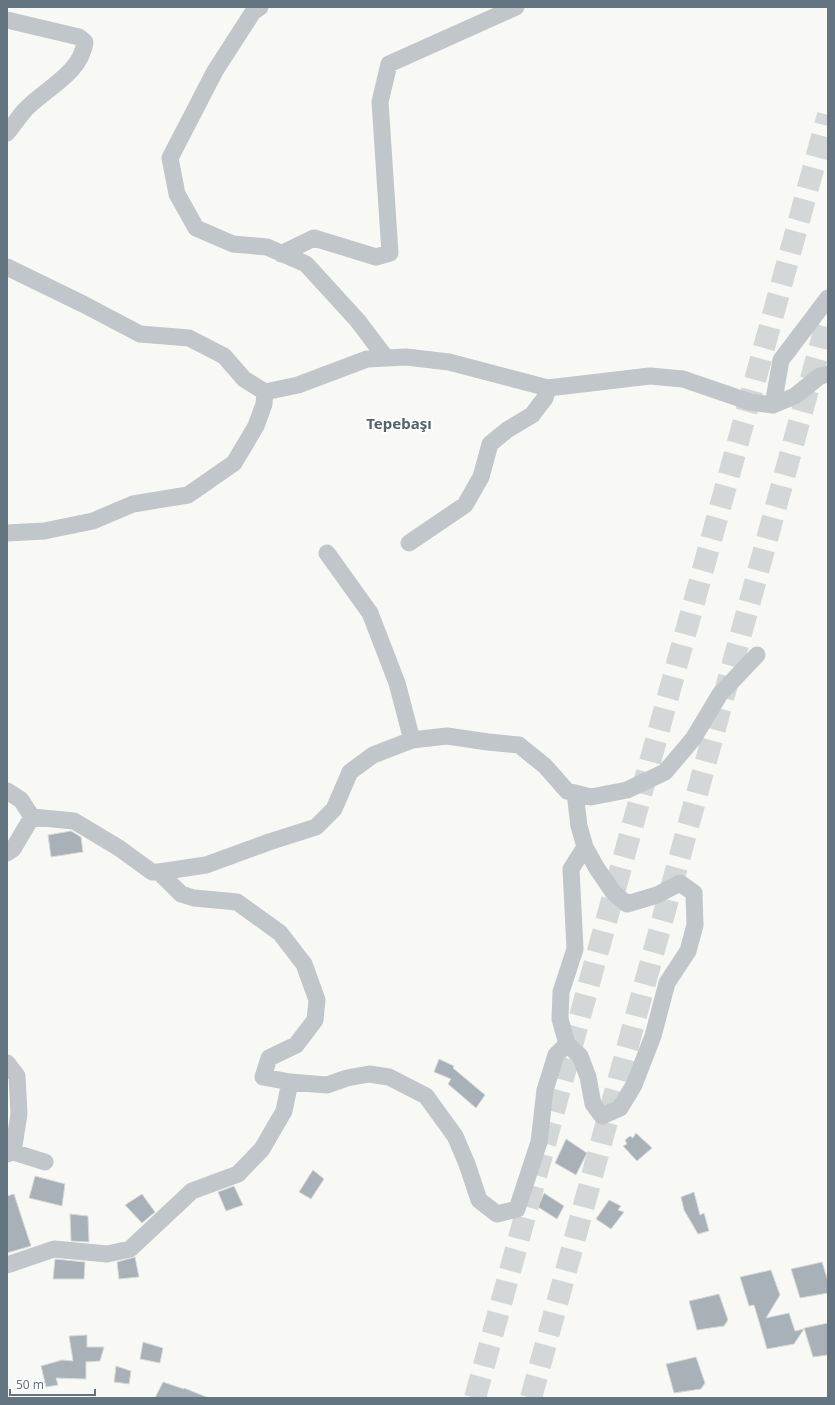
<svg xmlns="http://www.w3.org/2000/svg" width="835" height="1405" font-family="'Noto Sans',sans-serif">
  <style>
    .building { fill: #a8b1b7; stroke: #dadad8 }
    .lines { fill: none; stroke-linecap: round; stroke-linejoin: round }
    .highway-tunnel { stroke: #d3d7d8; stroke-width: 22; stroke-dasharray: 22 11; stroke-linecap: butt }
    .minor { stroke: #c1c6ca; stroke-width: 17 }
    .labels { text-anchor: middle; stroke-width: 4; stroke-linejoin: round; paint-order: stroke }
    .district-label { font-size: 15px; font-weight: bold; fill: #55636c; stroke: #fff }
  </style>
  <rect width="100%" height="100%" fill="#f8f8f5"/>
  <path class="building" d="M 71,831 L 81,837 L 83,852 L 51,857 L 48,835 Z
    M 439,1059 L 454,1066 L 453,1068 L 485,1095 L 476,1108 L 448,1084 L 451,1079 L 434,1072 Z
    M 636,1133 L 652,1148 L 637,1161 L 623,1146 L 627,1144 L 625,1140 L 630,1136 L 633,1138 Z
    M 566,1139 L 587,1153 L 576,1175 L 555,1163 Z
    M 313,1170 L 324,1179 L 311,1199 L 299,1192 Z
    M 35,1176 L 65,1184 L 62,1206 L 29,1198 Z
    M 234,1186 L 243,1205 L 226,1211 L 218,1192 Z
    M 694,1192 L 700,1215 L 704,1213 L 709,1231 L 698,1234 L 684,1210 L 681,1197 Z
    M 544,1193 L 564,1206 L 557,1219 L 538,1207 Z
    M 14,1194 L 31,1246 L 7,1253 L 7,1196 Z
    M 142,1194 L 155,1212 L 142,1223 L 125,1205 Z
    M 609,1200 L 621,1206 L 618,1210 L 624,1212 L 611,1229 L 596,1219 Z
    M 70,1214 L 88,1216 L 89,1242 L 71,1241 Z
    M 135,1257 L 139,1277 L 119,1279 L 117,1262 Z
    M 55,1259 L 85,1262 L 84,1279 L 53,1279 Z
    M 822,1262 L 828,1281 L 828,1293 L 800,1298 L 791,1269 Z
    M 771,1270 L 780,1295 L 766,1318 L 789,1313 L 795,1331 L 804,1329 L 794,1344 L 767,1349 L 754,1305 L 749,1306 L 740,1277 Z
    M 719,1294 L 728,1320 L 724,1326 L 697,1330 L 689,1301 Z
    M 828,1323 L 828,1355 L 813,1357 L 804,1328 Z
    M 87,1335 L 87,1347 L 104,1347 L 100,1361 L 86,1362 L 86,1379 L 56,1378 L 58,1385 L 46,1387 L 41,1366 L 62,1360 L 73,1361 L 69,1336 Z
    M 143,1342 L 163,1348 L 160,1363 L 140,1359 Z
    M 696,1357 L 705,1383 L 701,1389 L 674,1393 L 666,1364 Z
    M 116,1366 L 131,1371 L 129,1384 L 114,1382 Z
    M 163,1382 L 184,1389 L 184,1388 L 209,1398 L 155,1398 Z"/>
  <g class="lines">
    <path class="highway-tunnel" d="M 475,1398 L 828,115
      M 531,1398 L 828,317"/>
    <path class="minor" d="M 260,7 L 253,12 L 215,71 L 170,158 L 177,194 L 196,228 L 233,244 L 267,247 L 306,264 L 358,321 L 386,358
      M 7,20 L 79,37 L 85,42 C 81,74 44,89 24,111 C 18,118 13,126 7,133
      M 281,254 L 314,238 L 376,257 L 390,253 L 380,102 L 389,64 L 516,7
      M 7,267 L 83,304 L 140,334 L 189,338 L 224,356 L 244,379 L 265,392 L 298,385 L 367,359 L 406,357 L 449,362 L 548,388 L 650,376 L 683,379 L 750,402 L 773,405 L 795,396 L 820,376 L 828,374
      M 773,405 L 781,360 L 828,298
      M 7,533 L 44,531 L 93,521 L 133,504 L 188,495 L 234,463 L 256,426 L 264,404 L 265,392
      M 409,543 L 465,505 L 481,477 L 490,444 L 507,430 L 532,415 L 545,398 L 548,388
      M 327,553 L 370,613 L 397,683 L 412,740
      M 7,791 L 21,800 L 32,817 L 13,849 L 7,853
      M 32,817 L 74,821 L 119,848 L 152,872 L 159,872 L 206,865 L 269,842 L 316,827 L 334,809 L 350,772 L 373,755 L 412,740 L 447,736 L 488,742 L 519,745 L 545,766 L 567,791 L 591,797 L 627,790 L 665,772 L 693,739 L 720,694 L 757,655
      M 159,872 L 181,894 L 194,898 L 237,902 L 280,933 L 304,964 L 317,1000 L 315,1020 L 296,1045 L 269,1058 L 263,1077 L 290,1082 L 327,1085 L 347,1078 L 369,1074 L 389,1077 L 426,1096 L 455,1136 L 467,1164 L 479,1200 L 497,1214 L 517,1209 L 539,1142 L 545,1090 L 556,1055 L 567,1044 L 580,1056 L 588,1077 L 593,1104 L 602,1116 L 620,1108 L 634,1085 L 653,1036 L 667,983 L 688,951 L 695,925 L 694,893 L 680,883 L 657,895 L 627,904 L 613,892 L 596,867 L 585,847 L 579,826 L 575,793
      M 567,1044 L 560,1019 L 561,992 L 575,949 L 571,869 L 585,847
      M 7,1063 L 17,1076 L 19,1114 L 13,1152
      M 7,1154 L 13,1152 L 45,1162
      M 7,1265 L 54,1249 L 107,1254 L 130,1249 L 192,1191 L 238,1174 L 262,1149 L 284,1111 L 290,1082"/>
  </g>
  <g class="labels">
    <g class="district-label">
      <text x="399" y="429">Tepebaşı</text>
    </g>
  </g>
  <rect width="835" height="1405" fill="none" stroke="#637581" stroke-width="16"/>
  <path d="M10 1389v6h85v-6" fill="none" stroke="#637581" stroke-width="2"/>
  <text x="16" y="1389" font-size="12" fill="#637581" stroke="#ffffff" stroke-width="3" paint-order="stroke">50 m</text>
</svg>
